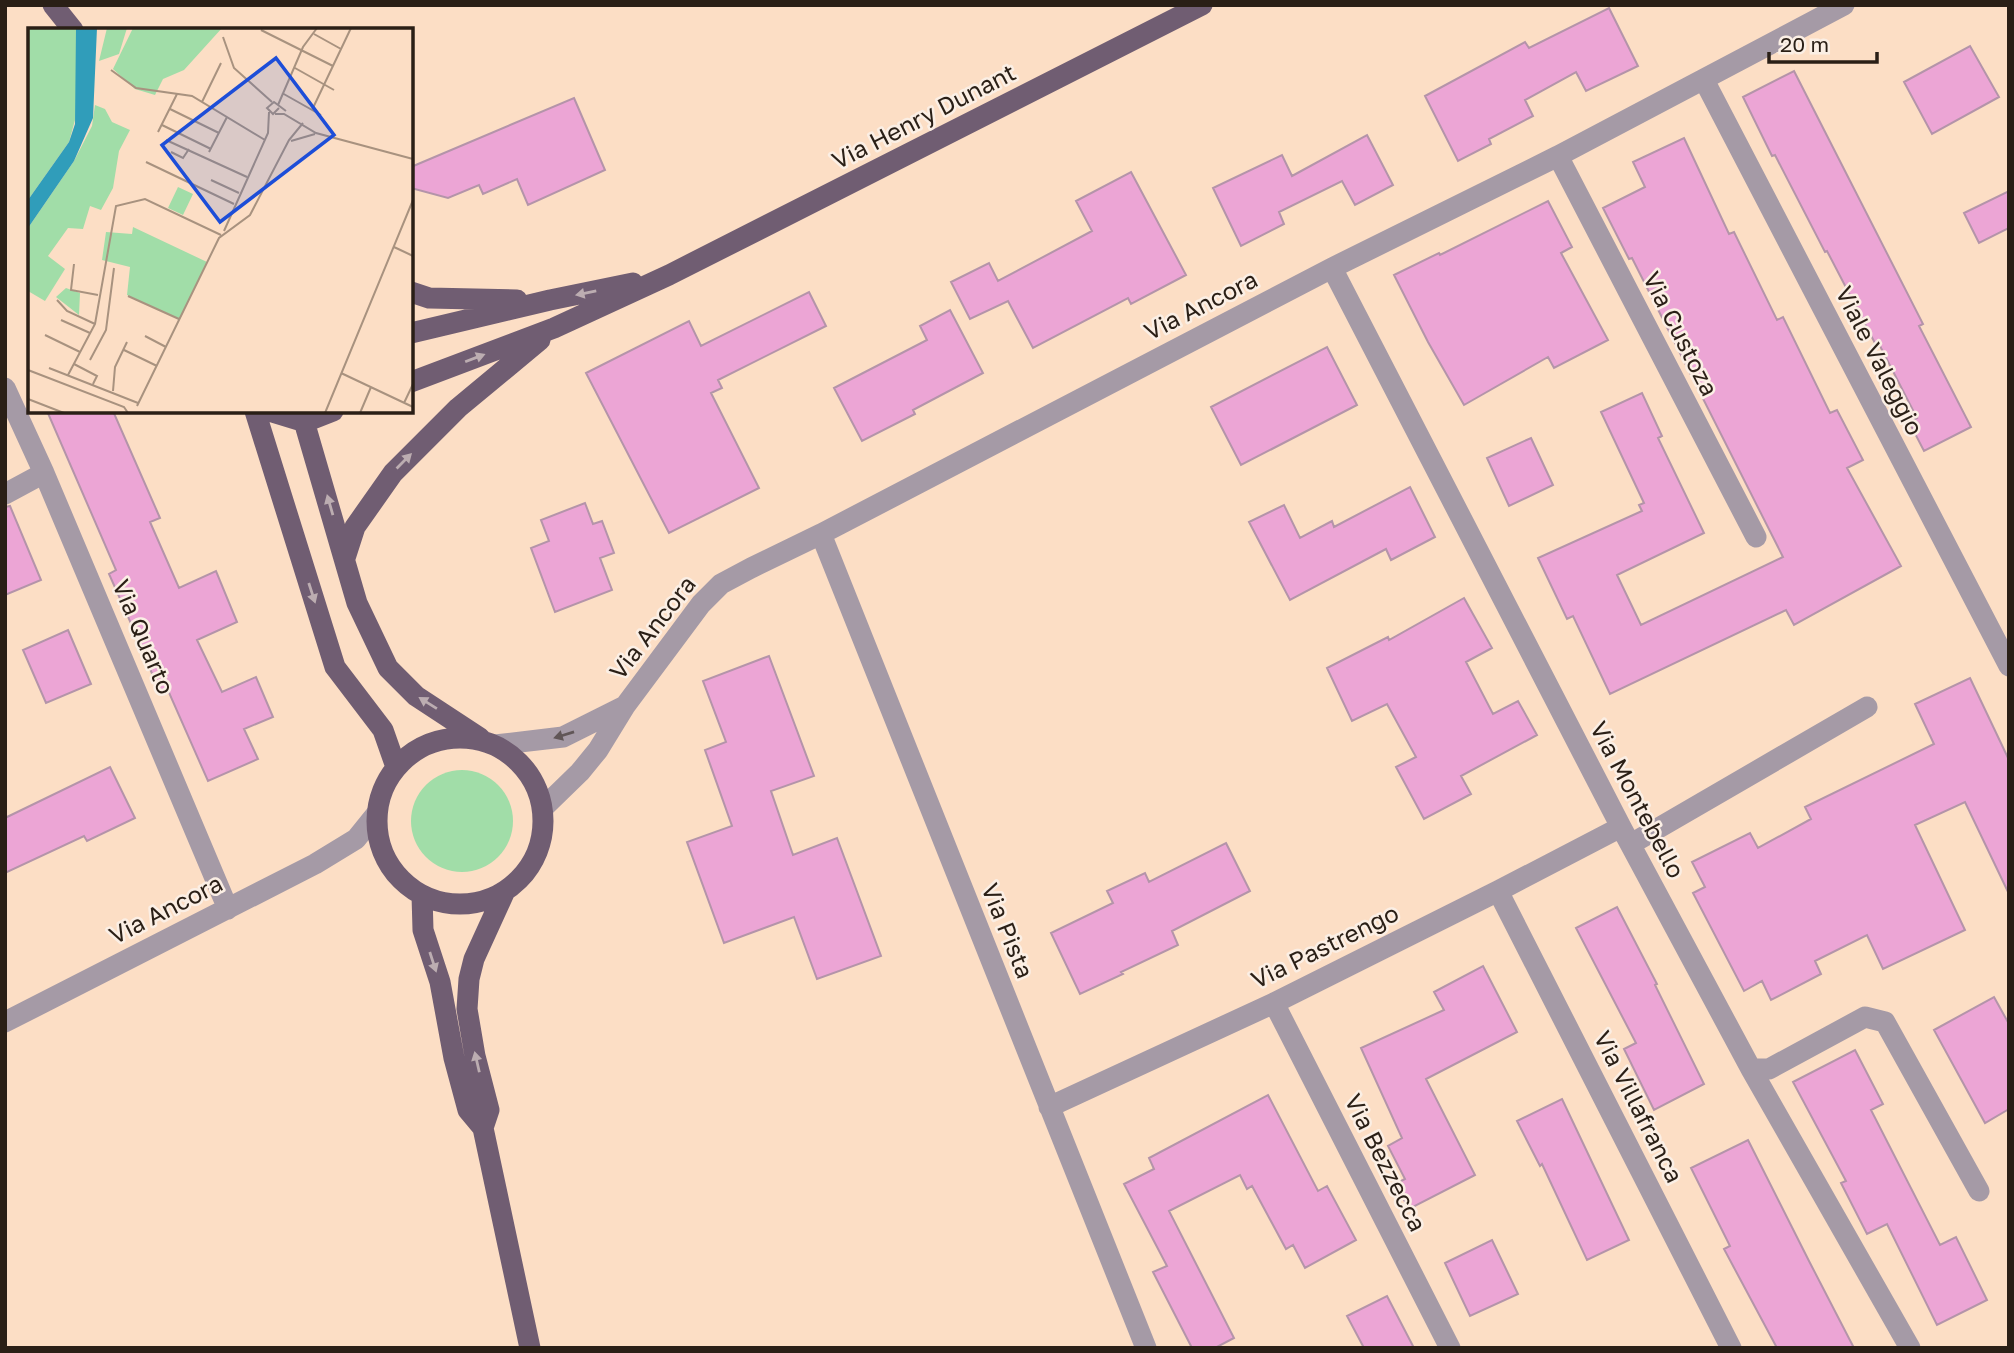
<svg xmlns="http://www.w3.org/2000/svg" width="2014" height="1353" font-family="'Golos Text',sans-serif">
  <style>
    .green { fill: #a1dda8 }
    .building { fill: #eca5d5; stroke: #b494a9; stroke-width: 2 }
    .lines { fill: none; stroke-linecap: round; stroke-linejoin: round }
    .minor { stroke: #a59aa6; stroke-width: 21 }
    .major { stroke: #705d72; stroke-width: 21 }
    .oneway { fill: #bcadb1 }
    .oneway2 { fill: #615657 }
    .labels { text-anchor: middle; stroke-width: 5; stroke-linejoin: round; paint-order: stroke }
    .street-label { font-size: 24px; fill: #2a1f16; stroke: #fbefe5 }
    .inset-road { fill: none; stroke: #a8927f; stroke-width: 2 }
    .view { fill: #1d4ed8; fill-opacity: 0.15; stroke: #1d4ed8; stroke-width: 3.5 }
    .inset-edge { fill: none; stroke: #2a1f16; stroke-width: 3.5 }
  </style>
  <rect width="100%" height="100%" fill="#fcdec5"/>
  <path class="green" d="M411 821a51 51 0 1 1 102 0a51 51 0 1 1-102 0Z"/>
  <path class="building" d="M 1609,8 L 1638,66 L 1586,91 L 1576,72 L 1525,100 L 1533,116 L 1489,139 L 1491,144 L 1458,161 L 1425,96 L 1525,42 L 1529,48 Z
    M 1970,46 L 1999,97 L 1932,134 L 1904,82 Z
    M 1794,71 L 1923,324 L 1919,326 L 1971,427 L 1924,451 L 1909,422 L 1917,418 L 1880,346 L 1877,347 L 1827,251 L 1825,252 L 1775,155 L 1772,156 L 1743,97 Z
    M 574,98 L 605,170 L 528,205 L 517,179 L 483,194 L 479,185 L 448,198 L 411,188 L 411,167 Z
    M 1367,135 L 1393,185 L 1355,205 L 1342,181 L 1279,212 L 1284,224 L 1241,246 L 1213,188 L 1282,155 L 1292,176 Z
    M 1684,138 L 1729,234 L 1734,232 L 1777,320 L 1783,317 L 1830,413 L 1837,410 L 1863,460 L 1847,468 L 1901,566 L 1794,625 L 1786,610 L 1610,694 L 1573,616 L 1567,619 L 1538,558 L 1642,511 L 1639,505 L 1644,503 L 1601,412 L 1642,393 L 1662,436 L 1658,438 L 1704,533 L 1617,575 L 1641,625 L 1783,557 L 1632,258 L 1629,259 L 1603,208 L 1645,187 L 1633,162 Z
    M 1131,172 L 1186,275 L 1131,304 L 1128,298 L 1033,348 L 1008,301 L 970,319 L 951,282 L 989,263 L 998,281 L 1092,231 L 1076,201 Z
    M 2009,191 L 2009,228 L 1979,243 L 1964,213 Z
    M 1548,201 L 1572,247 L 1561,253 L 1608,340 L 1554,368 L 1548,357 L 1464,405 L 1428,342 L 1394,275 L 1439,253 L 1440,255 Z
    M 809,292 L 826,326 L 718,380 L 722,388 L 711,393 L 759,488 L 669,533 L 586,373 L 689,321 L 701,346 Z
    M 950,310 L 983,373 L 913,410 L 915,414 L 862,441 L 834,388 L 927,340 L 920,326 Z
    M 1327,347 L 1357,405 L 1241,465 L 1211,407 Z
    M 47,411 L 113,411 L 160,518 L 150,522 L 179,588 L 216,571 L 237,622 L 197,640 L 222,692 L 256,677 L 273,717 L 244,729 L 258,759 L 208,781 L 167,688 L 160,691 L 144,656 L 145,655 L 109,574 L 116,570 Z
    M 1531,438 L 1553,485 L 1509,506 L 1487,458 Z
    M 1410,487 L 1435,537 L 1391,560 L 1386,549 L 1290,600 L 1249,522 L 1284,505 L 1300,538 L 1332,521 L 1334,527 Z
    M 585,503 L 593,524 L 602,521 L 614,553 L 600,558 L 612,590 L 555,612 L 531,548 L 549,541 L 541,520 Z
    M 10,506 L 41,580 L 5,595 L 5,507 Z
    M 1464,598 L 1492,648 L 1466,662 L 1493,714 L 1518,701 L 1537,735 L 1461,776 L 1471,794 L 1424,819 L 1396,767 L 1416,757 L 1387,704 L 1352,721 L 1327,668 L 1388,637 L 1389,640 Z
    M 68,630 L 91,684 L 46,703 L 23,650 Z
    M 769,656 L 814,776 L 771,791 L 793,855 L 837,838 L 881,956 L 817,979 L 794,917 L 724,943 L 687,842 L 732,826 L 705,750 L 726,742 L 703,681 Z
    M 1970,678 L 2009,760 L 2009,894 L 1965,802 L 1915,825 L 1965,930 L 1883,969 L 1867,935 L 1815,961 L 1821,974 L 1771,1000 L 1762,981 L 1744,991 L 1693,893 L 1705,887 L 1692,862 L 1750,833 L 1758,848 L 1811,819 L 1805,807 L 1934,744 L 1915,704 Z
    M 110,767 L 135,818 L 87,841 L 84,836 L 5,873 L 5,818 Z
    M 1226,843 L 1250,891 L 1172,931 L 1178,945 L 1121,972 L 1123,974 L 1080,994 L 1051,933 L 1113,903 L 1107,891 L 1145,873 L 1149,882 Z
    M 1617,907 L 1657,984 L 1655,985 L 1704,1084 L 1654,1110 L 1624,1049 L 1636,1043 L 1576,928 Z
    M 1483,966 L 1517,1032 L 1426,1079 L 1475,1175 L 1409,1209 L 1395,1184 L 1405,1179 L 1388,1146 L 1402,1138 L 1361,1048 L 1444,1010 L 1434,992 Z
    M 1994,997 L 2009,1024 L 2009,1109 L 1985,1123 L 1934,1030 Z
    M 1855,1050 L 1883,1104 L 1871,1110 L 1940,1245 L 1956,1237 L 1987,1300 L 1937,1325 L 1887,1224 L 1867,1234 L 1841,1183 L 1846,1181 L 1793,1082 Z
    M 1268,1095 L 1318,1191 L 1327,1186 L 1356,1240 L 1305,1268 L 1293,1245 L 1286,1249 L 1252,1186 L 1247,1189 L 1240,1175 L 1169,1211 L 1234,1338 L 1215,1348 L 1192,1348 L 1153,1272 L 1167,1266 L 1124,1184 L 1154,1169 L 1149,1158 Z
    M 1562,1099 L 1629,1240 L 1587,1260 L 1542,1164 L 1540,1166 L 1517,1121 Z
    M 1748,1140 L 1809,1261 L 1854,1348 L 1777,1348 L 1724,1249 L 1730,1246 L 1691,1168 Z
    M 1492,1240 L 1518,1294 L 1470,1316 L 1445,1263 Z
    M 1387,1296 L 1414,1348 L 1364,1348 L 1347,1316 Z"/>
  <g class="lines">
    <path class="minor" d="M 1704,80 L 2009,666
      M 1558,156 L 1756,537
      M 1332,268 L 1621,827 L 1751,1069 L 1910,1348
      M 5,388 L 44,473 L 228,909
      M 5,494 L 44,473
      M 821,534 L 1146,1348
      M 495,745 L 563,737 L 623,707
      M 543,808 L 580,772 L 598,750 L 625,706 L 701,604 L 721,584 L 751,568 L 821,534 L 1332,268 L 1558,156 L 1844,5
      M 1631,844 L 1867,707
      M 1498,891 L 1731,1348
      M 1274,1003 L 1450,1348
      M 5,1022 L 315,864 L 356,839 L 377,813
      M 1751,1069 L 1769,1069 L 1865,1017 L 1885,1022 L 1979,1191
      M 1049,1107 L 1274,1003 L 1498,891 L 1621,827"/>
    <path class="major" d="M 53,5 L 73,30
      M 411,292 L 429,298 L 517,300
      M 411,333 L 550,300 L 633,283
      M 411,382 L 554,328 L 669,275 L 1202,5
      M 255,411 L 335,667 L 383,730 L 396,767
      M 269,411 L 305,422 L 333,411
      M 301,411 L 357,603 L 388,668 L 416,696 L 480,738
      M 345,558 L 355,527 L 393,473 L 458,408 L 540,340
      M377 821a83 83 0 1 1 166 0a83 83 0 1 1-166 0Z
      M 422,895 L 423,930 L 440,982 L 454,1058 L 468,1110 L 483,1128 L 530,1348
      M 483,1128 L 489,1110 L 475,1056 L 467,1009 L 469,979 L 474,959 L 505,891"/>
  </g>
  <defs><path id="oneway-solid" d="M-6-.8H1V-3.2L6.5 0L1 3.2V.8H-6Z" transform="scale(1.75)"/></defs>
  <g class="oneway">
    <use href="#oneway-solid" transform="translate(586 293) rotate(168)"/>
    <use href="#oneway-solid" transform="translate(475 358) rotate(-21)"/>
    <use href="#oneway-solid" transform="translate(404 461) rotate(-45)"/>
    <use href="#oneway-solid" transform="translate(330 505) rotate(-106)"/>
    <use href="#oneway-solid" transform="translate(312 593) rotate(72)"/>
    <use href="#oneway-solid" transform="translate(428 703) rotate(-148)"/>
    <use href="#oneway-solid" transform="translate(433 962) rotate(72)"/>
    <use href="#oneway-solid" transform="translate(477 1062) rotate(-103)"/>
  </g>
  <use class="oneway2" href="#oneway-solid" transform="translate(564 735) rotate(163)"/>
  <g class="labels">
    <g class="street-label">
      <text transform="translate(924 117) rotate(-27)" y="8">Via Henry Dunant</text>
      <text transform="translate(1201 306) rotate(-27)" y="8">Via Ancora</text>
      <text transform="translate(1680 334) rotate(63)" y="8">Via Custoza</text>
      <text transform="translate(1879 361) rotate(63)" y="8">Viale Valeggio</text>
      <text transform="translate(653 628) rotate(-52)" y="8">Via Ancora</text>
      <text transform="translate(143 637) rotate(67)" y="8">Via Quarto</text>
      <text transform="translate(1637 800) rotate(62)" y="8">Via Montebello</text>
      <text transform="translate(166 910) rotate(-27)" y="8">Via Ancora</text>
      <text transform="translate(1007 931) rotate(68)" y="8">Via Pista</text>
      <text transform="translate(1325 947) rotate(-26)" y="8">Via Pastrengo</text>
      <text transform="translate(1638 1107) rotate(63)" y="8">Via Villafranca</text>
      <text transform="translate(1385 1163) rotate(63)" y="8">Via Bezzecca</text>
    </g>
  </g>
  <g transform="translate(28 28)">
    <rect width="385" height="385" fill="#fcdec5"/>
    <path d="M 79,0 L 99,0 L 91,26 L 71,33 ZM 105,0 L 194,0 L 156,42 L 135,51 L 127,67 L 107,61 L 85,41 ZM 67,77 L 77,81 L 84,94 L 102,102 L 91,123 L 85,160 L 73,182 L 62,178 L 55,201 L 40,200 L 20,228 L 37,241 L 17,273 L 0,263 L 0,200 L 46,133 L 64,98 ZM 105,199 L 179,234 L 152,291 L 99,267 L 102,239 L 74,232 L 78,204 L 104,206 Z" fill="#a1dda8"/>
    <path d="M 0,0 L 48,0 L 50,81 L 41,114 L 0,172 Z" fill="#a1dda8"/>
    <path d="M 150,159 L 165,166 L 155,187 L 140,180 ZM 38,260 L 52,265 L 51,287 L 28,269 Z" fill="#a1dda8"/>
    <path d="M 48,0 L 69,0 L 65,90 L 46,133 L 0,200 L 0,172 L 41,114 L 47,96 Z" fill="#309dba"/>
    <path class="inset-road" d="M 233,2 L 305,38M 286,6 L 313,21M 195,9 L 206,40 L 244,74M 267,40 L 306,62M 83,42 L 108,60 L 164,68 L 237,112M 254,65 L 293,87M 174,74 L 193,35M 250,77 L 275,19 L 289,0M 251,80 L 245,86 L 239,80 L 246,74 L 258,83M 142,81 L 191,105M 284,82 L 323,0M 247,86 L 256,86 L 288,105 L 385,131M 134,97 L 183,121M 130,104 L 149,66M 138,112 L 219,149M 263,113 L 287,106M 143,124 L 155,130 L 161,121M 181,124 L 199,89M 118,134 L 206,176M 183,152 L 211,165M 196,203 L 240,105 L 241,84M 366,219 L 385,228M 46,236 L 43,262 L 70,267M 100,268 L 151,291M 29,272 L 39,283 L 67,296M 33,292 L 62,305M 17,307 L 52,324M 117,308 L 138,319M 96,322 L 129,338M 62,332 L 78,302 L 86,240M 46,336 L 69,348 L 65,356M 21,340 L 110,375M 0,342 L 96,379 L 100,385M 313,345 L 385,379M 40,347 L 67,296 L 88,178 L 117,171 L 193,207M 85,363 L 87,339 L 99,314M 0,371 L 36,385M 376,375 L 385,356M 109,378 L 191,210 L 222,187 L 261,112 L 275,95M 297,385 L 385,172M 332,385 L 343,359"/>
    <path class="view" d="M 248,30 L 306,107 L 192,194 L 134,117 Z"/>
    <rect width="385" height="385" class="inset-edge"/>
  </g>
  <rect width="2014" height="1353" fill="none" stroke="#2a1f16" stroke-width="14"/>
  <path d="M1769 52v10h108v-10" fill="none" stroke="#2a1f16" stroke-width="3.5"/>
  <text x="1780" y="52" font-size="21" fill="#2a1f16" stroke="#fbefe5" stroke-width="5" paint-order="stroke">20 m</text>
</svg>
